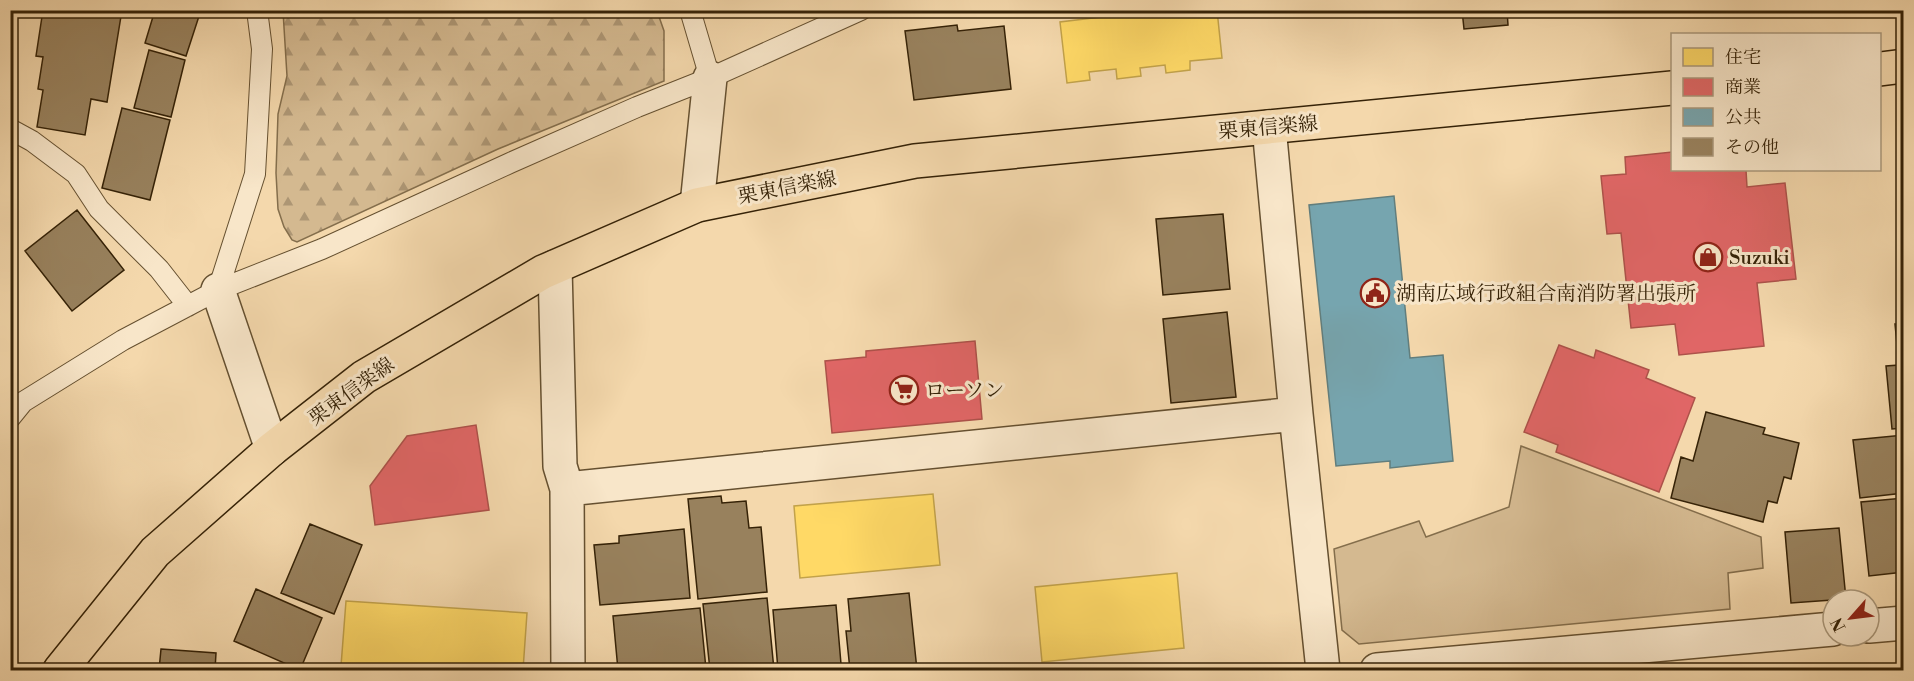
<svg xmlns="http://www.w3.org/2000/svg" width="1914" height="681" font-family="'Libre Bodoni','Noto Serif JP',serif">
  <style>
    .forest { fill: url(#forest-firs); stroke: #846e4c; stroke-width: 1.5 }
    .park { fill: #d4b990; stroke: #846e4c; stroke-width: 1.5 }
    .homes { fill: #ffd966; stroke: #c2a24a; stroke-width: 1.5 }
    .shops { fill: #e06666; stroke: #ad524a; stroke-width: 1.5 }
    .public { fill: #76a5af; stroke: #627e7d; stroke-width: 1.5 }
    .building { fill: #98815d; stroke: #352207; stroke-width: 1.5 }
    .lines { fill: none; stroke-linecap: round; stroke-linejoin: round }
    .service-casing { stroke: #655030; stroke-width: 22 }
    .minor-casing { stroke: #655030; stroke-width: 36 }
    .primary-casing { stroke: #352207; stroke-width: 36 }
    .service { stroke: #f8e6c9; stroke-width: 20 }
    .minor { stroke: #f8e6c9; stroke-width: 33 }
    .primary { stroke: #f4d8ac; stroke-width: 33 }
    .labels { text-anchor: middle; stroke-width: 6; stroke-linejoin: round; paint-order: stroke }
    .street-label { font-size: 20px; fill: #352207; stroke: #f8e6c9 }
    .poi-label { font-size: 20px; fill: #352207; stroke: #f8e6c9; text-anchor: start }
  </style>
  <defs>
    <pattern id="forest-firs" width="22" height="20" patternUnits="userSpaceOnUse" patternTransform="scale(1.5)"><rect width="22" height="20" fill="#d4b990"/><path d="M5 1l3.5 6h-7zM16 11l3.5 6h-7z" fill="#ad9674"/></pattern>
  </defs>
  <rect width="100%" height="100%" fill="#f4d8ac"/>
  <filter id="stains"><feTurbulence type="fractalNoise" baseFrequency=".00333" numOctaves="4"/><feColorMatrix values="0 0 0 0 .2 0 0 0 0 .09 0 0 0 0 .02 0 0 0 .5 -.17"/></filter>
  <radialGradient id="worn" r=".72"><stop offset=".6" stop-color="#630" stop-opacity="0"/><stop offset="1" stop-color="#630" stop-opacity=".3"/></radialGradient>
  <path class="forest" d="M 283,11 L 657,11 L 664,31 L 664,81 L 498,149 L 297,242 L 292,240 L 284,227 L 278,209 L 276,173 L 278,114 L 287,76 Z"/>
  <path class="park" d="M 1521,446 L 1761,537 L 1763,568 L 1728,573 L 1730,609 L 1359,644 L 1342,630 L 1334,549 L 1419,521 L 1426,537 L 1509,507 Z"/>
  <path class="homes" d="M 1159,10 L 1217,10 L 1222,58 L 1190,61 L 1190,70 L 1166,73 L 1165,65 L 1140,68 L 1141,76 L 1117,79 L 1116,69 L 1089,72 L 1090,80 L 1067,83 L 1060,22 Z
    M 933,494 L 940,565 L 800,578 L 794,506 Z
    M 1177,573 L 1184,648 L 1042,662 L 1035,587 Z
    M 346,601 L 527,613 L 523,670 L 404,670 L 341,666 Z"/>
  <path class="shops" d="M 1672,152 L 1672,170 L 1746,170 L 1747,187 L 1785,183 L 1796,279 L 1757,283 L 1764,346 L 1679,355 L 1675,324 L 1631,328 L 1621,233 L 1607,234 L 1601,176 L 1626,174 L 1625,157 Z
    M 975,341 L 982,419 L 832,433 L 825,361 L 866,357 L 866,351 Z
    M 1559,345 L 1594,358 L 1596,350 L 1649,370 L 1646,378 L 1695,398 L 1659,492 L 1556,452 L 1558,445 L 1524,432 Z
    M 476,425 L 489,510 L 375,525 L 370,486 L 407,436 Z"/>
  <path class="public" d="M 1394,196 L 1410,358 L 1443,355 L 1453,461 L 1390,468 L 1390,461 L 1336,466 L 1309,205 Z"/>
  <path class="building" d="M 43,10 L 122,10 L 107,102 L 91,99 L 85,135 L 37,127 L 43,90 L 38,89 L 43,57 L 36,56 Z
    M 155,10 L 201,10 L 186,56 L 145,43 Z
    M 1462,10 L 1507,10 L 1508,25 L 1464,29 Z
    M 957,25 L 958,31 L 1004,26 L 1011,89 L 914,100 L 905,31 Z
    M 149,50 L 185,60 L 171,117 L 134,108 Z
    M 122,108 L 170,120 L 150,200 L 102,188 Z
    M 77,210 L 124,270 L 72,311 L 25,251 Z
    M 1223,214 L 1230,289 L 1163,295 L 1156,219 Z
    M 1227,312 L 1236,397 L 1171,403 L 1163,319 Z
    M 1895,324 L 1904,324 L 1904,428 L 1892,429 L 1886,366 L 1899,365 Z
    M 1706,412 L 1765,428 L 1763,434 L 1799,443 L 1791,479 L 1784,477 L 1777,503 L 1768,501 L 1763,522 L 1671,498 L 1681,457 L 1693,461 Z
    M 1904,435 L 1904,493 L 1860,498 L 1853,440 Z
    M 721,496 L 722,503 L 746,501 L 749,528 L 761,527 L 767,592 L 698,599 L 688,499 Z
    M 1904,498 L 1904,572 L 1869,576 L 1861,502 Z
    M 310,524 L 362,545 L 334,614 L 281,593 Z
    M 1839,528 L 1846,599 L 1791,603 L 1785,532 Z
    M 684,529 L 690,598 L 600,605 L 594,545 L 619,543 L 619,536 Z
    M 256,589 L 322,618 L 300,670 L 234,641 Z
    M 909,593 L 917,670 L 850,670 L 846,631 L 851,631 L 848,599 Z
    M 767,598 L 774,670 L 710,670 L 703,604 Z
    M 836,605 L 841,664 L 810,667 L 811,670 L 778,670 L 773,610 Z
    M 700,608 L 706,669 L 618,670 L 613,616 Z
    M 161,649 L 216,653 L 215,670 L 159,670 Z
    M 231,664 L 280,668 L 280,670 L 230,670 Z
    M 1904,668 L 1904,670 L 1887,670 L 1886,669 Z"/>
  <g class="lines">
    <g class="service-casing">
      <path id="service" d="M 690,10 L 710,78
        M 10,129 L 32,141 L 76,174 L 99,209 L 159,269 L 188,306
        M 218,290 L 255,174 L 262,49 L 257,10
        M 10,418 L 23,402 L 123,340 L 218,290 L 322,249 L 510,163 L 637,107 L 710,78 L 861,10"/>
    </g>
    <g class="minor-casing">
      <path id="minor" d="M 1269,127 L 1296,414 L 1323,670
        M 697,205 L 710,78
        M 555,267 L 560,466 L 567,489
        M 218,290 L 272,449
        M 1869,626 L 1904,623
        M 568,670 L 567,489 L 1296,414
        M 1377,670 L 1833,629"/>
    </g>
    <g class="primary-casing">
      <path id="primary" d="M 1880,69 L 1904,66
        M 60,670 L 155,552 L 272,449 L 364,377 L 543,272 L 697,205 L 915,161 L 1672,88"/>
    </g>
    <use href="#service" class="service"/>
    <use href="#minor" class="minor"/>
    <use href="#primary" class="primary"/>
  </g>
  <defs>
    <g id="shop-ring" transform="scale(1.5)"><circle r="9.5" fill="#f8e6c9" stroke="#8f2418" stroke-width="1.5"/><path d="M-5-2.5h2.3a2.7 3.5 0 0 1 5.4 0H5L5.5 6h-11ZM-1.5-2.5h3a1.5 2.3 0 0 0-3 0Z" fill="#8f2418"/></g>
    <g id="civic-ring" transform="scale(1.5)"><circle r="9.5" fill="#f8e6c9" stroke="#8f2418" stroke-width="1.5"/><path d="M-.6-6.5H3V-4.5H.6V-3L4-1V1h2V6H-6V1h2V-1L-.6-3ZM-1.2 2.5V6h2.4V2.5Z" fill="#8f2418"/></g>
    <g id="supermarket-ring" transform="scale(1.5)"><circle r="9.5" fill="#f8e6c9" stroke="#8f2418" stroke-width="1.5"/><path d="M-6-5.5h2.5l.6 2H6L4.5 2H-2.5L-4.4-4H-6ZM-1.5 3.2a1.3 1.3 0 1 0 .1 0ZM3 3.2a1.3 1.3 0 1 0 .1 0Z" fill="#8f2418"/></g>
  </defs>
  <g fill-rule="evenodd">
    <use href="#shop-ring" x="1708" y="257"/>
    <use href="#civic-ring" x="1375" y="293"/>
    <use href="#supermarket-ring" x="904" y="390"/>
  </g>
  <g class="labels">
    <g class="street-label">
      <text transform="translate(1268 127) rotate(-5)" y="7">栗東信楽線</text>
      <text transform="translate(787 187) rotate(-11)" y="7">栗東信楽線</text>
      <text transform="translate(351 391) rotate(-36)" y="7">栗東信楽線</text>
    </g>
    <g class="poi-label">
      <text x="1729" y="264">Suzuki</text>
      <text x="1396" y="300">湖南広域行政組合南消防署出張所</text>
      <text x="925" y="397">ローソン</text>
    </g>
  </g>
  <rect width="1914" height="681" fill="none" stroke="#f4d8ac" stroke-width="36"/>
  <rect x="12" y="12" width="1890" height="657" fill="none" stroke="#352207" stroke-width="3"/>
  <rect x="18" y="18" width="1878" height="645" fill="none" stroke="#352207" stroke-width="1.5"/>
  <rect x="1671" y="33" width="210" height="138" fill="#f8e6c9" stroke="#aa987b" stroke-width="1.5"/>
  <rect x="1683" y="48" width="30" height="18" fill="#ffd966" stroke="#aa987b" stroke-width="1.5"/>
  <text x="1725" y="63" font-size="18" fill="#352207">住宅</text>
  <rect x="1683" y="78" width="30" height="18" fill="#e06666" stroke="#aa987b" stroke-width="1.5"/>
  <text x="1725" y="93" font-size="18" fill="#352207">商業</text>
  <rect x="1683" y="108" width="30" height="18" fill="#76a5af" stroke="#aa987b" stroke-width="1.5"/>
  <text x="1725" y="123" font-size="18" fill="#352207">公共</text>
  <rect x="1683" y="138" width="30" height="18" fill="#98815d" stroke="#aa987b" stroke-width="1.5"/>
  <text x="1725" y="153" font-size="18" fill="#352207">その他</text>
  <g transform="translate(1851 618) rotate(242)"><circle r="28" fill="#f8e6c9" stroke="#aa987b" stroke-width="1.5"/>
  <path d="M0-4.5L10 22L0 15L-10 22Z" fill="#8f2418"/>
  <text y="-9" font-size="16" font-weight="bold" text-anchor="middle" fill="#352207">N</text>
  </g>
  <rect width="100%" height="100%" filter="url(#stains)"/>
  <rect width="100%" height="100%" fill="url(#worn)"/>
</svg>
